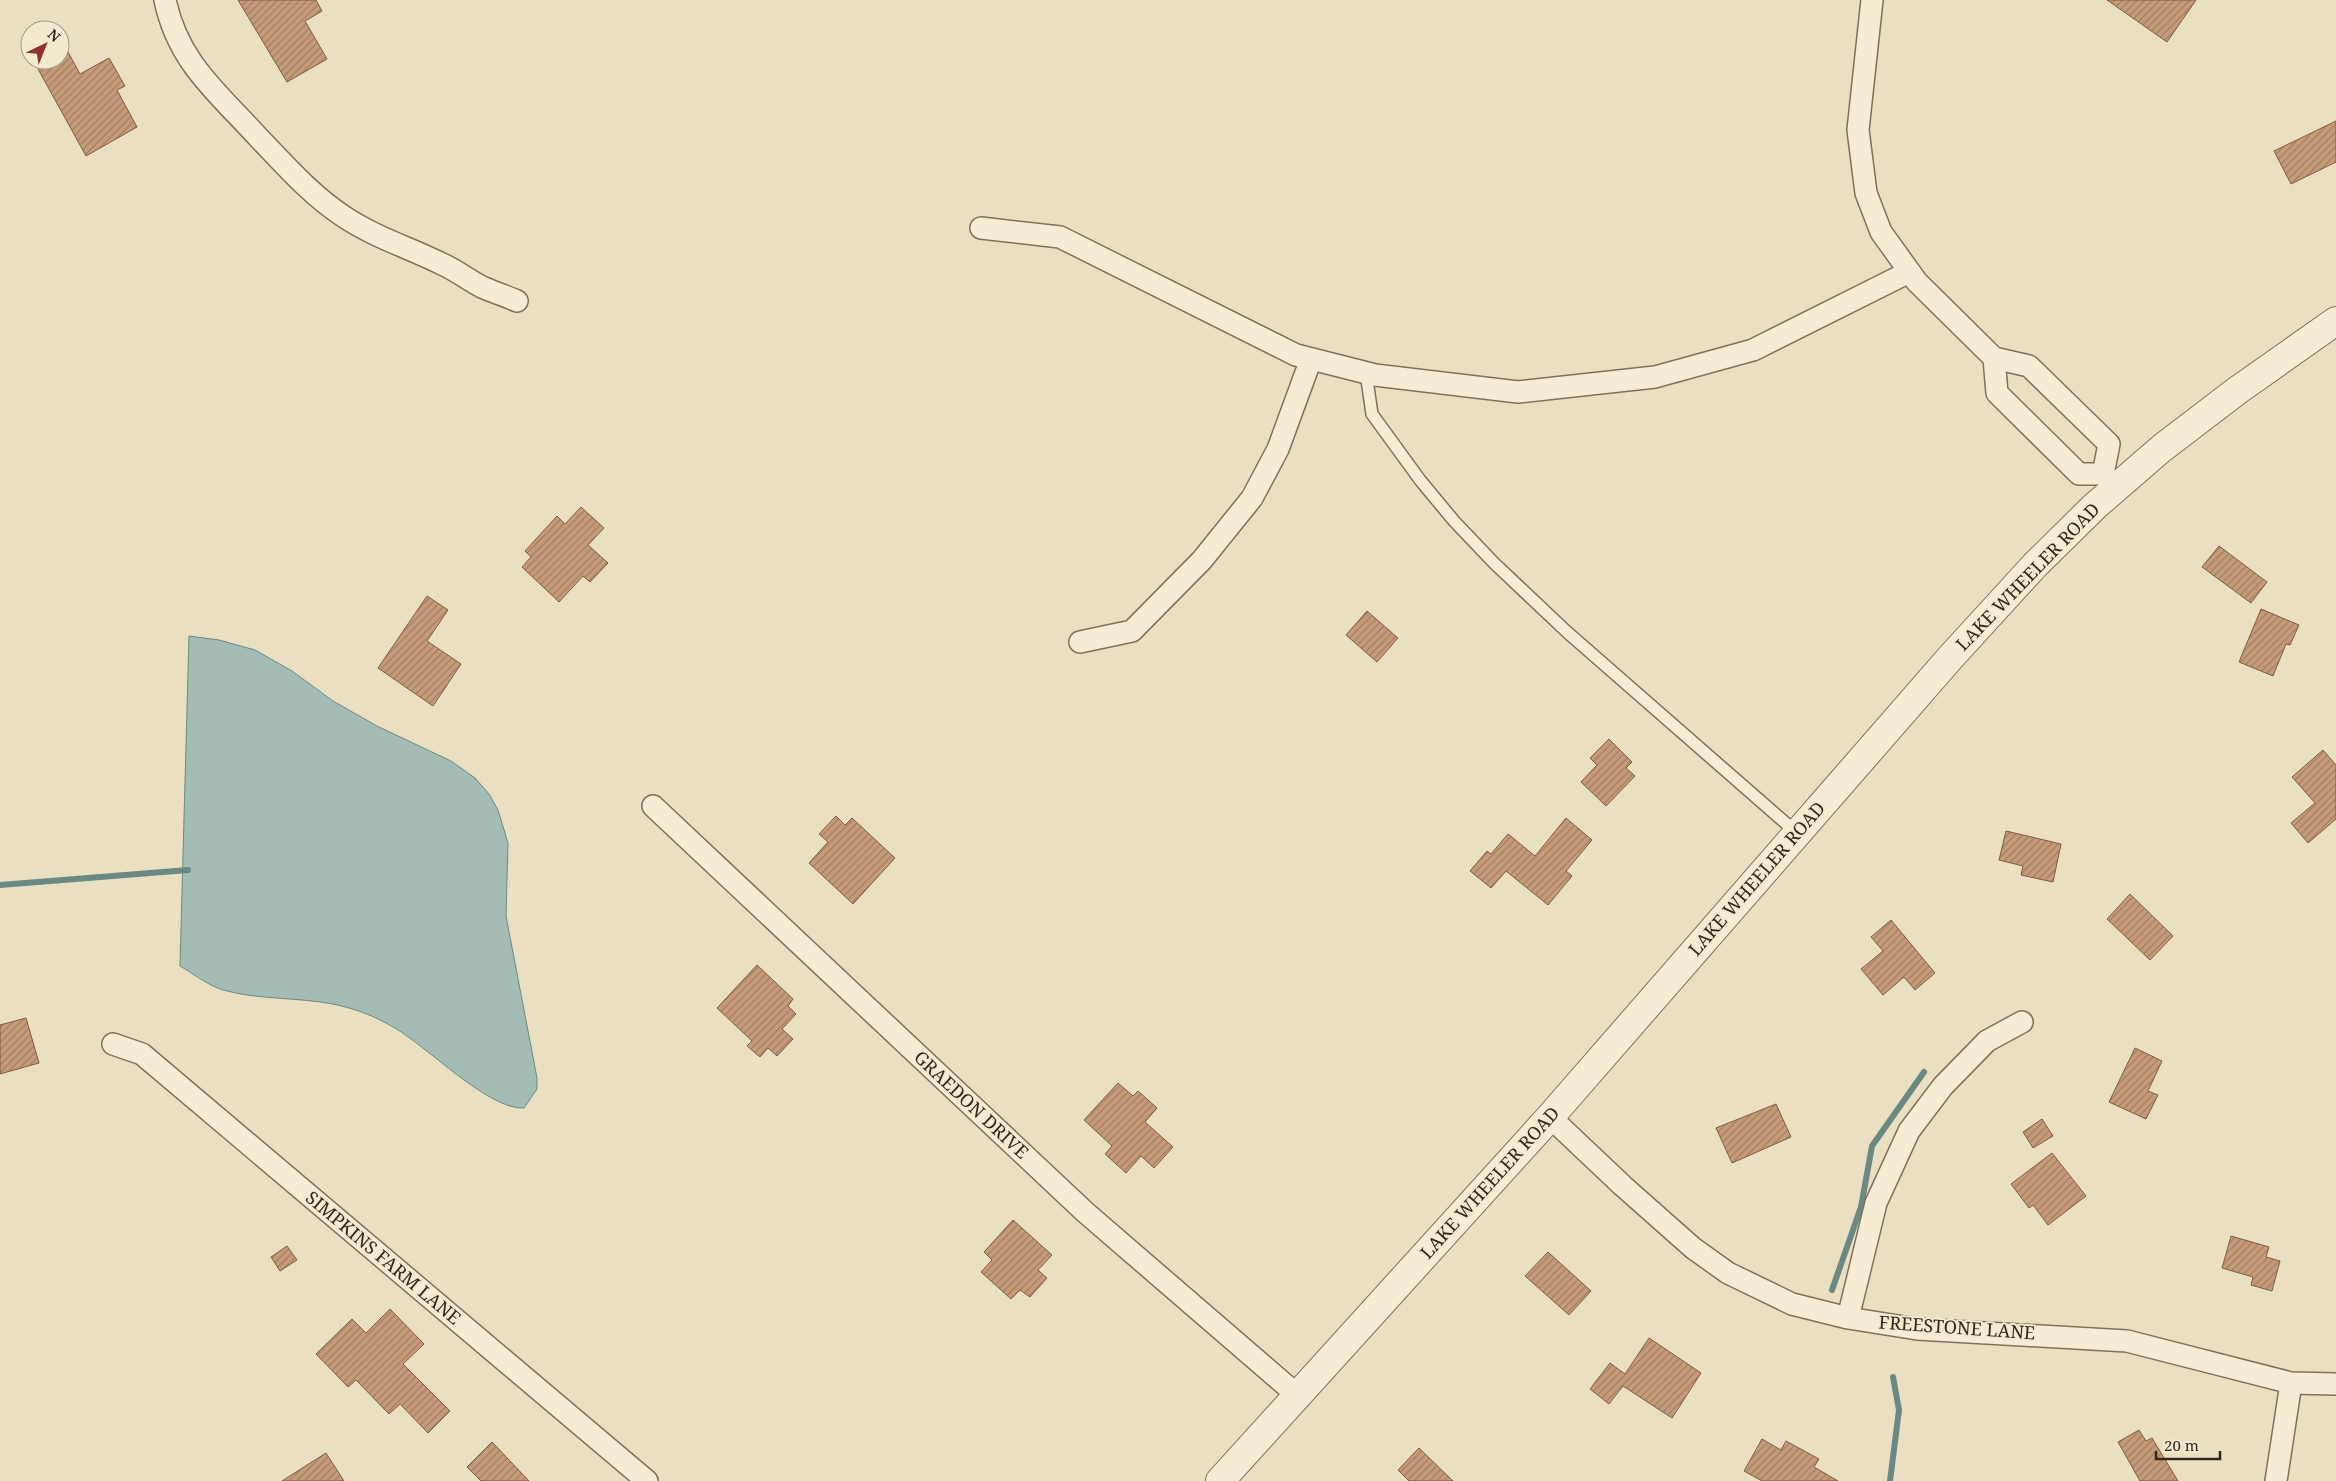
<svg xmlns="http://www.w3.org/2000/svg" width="2336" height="1481" font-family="'Noto Serif',serif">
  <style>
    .water { fill: #a3bdb6; stroke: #6b8983 }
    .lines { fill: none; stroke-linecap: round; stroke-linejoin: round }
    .stream { stroke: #6b8983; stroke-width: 6 }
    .building { fill: url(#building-hatch); stroke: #7f5c41 }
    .service-casing { stroke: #82705a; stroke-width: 14 }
    .minor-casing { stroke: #82705a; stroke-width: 24 }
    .tertiary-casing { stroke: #82705a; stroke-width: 30 }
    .service { stroke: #f6ecd3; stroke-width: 11 }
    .minor { stroke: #f6ecd3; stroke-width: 21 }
    .tertiary { stroke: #f6ecd3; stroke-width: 28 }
    .labels { text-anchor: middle; stroke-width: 4; stroke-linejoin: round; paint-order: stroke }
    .street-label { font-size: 18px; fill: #32281d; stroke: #f2e9cf }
  </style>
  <defs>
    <pattern id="building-hatch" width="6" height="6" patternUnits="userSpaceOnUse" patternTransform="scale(1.25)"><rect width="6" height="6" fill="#c69b79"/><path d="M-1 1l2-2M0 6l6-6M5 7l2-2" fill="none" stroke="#a17e63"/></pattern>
  </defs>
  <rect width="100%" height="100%" fill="#eadfc0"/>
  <path class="water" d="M 189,636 L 219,640 L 255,650 L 292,671 L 333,701 L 377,726 L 451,761 L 475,778 L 489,794 L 498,810 L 508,843 L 506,916 L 537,1078 L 537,1089 L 524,1108 C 488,1110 426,1045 393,1027 C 375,1016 353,1008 333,1004 C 296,997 259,1000 223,990 C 207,985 194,974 180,966 Z"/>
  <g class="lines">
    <path class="stream" d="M 0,885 L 188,870
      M 1832,1290 L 1861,1207 L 1872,1146 L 1924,1072
      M 1890,1481 L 1899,1410 L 1893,1377"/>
  </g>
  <path class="building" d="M 238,0 L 316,0 L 322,11 L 305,21 L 327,59 L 287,82 Z
    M 2107,0 L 2196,0 L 2167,42 Z
    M 68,52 L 80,74 L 109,58 L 125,86 L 117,90 L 137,127 L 86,156 L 38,69 L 54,60 L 60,60 L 60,57 Z
    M 2336,121 L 2336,162 L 2291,184 L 2274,151 Z
    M 581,507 L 604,528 L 588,545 L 608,563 L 590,582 L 583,576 L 559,602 L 522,567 L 531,557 L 525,551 L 557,516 L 565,524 Z
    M 2219,546 L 2267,582 L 2251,603 L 2202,567 Z
    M 427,596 L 448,610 L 427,641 L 461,664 L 433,706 L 378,668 Z
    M 2261,609 L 2299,625 L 2290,645 L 2286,644 L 2273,676 L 2239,662 Z
    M 1367,611 L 1398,638 L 1377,662 L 1346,635 Z
    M 1609,739 L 1632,762 L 1626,768 L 1635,776 L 1606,806 L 1581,782 L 1597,765 L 1590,758 Z
    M 2323,750 L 2336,765 L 2336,819 L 2308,843 L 2291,823 L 2315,803 L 2292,777 Z
    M 836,816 L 845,825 L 852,818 L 895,858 L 853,904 L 809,863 L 828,842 L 819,834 Z
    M 1566,818 L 1592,840 L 1566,871 L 1572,876 L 1548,905 L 1506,871 L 1491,888 L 1470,871 L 1487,851 L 1491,854 L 1508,834 L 1535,856 Z
    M 2006,831 L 2061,844 L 2053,882 L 2021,875 L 2023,866 L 1999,860 Z
    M 2130,894 L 2173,936 L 2150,960 L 2107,919 Z
    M 1891,920 L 1935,973 L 1915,990 L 1904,977 L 1883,995 L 1861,969 L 1883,951 L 1871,937 Z
    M 757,965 L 793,999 L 788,1006 L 796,1014 L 782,1029 L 793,1039 L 777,1056 L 768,1048 L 760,1057 L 747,1046 L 752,1041 L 717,1008 Z
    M 26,1018 L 39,1063 L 0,1074 L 0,1025 Z
    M 2135,1048 L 2162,1061 L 2148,1091 L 2158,1095 L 2146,1119 L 2109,1102 Z
    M 1118,1083 L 1133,1096 L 1138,1091 L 1157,1108 L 1145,1122 L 1173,1147 L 1154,1168 L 1141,1156 L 1126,1173 L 1105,1154 L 1112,1146 L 1084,1120 Z
    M 1776,1104 L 1791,1137 L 1732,1163 L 1716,1128 Z
    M 2042,1119 L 2053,1136 L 2033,1148 L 2023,1132 Z
    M 2052,1153 L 2086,1196 L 2048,1225 L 2033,1205 L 2029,1208 L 2011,1184 Z
    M 1013,1220 L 1052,1255 L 1038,1270 L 1047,1278 L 1030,1297 L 1020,1290 L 1011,1299 L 981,1272 L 992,1260 L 984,1252 Z
    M 2231,1236 L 2269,1247 L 2266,1257 L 2280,1261 L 2272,1291 L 2251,1285 L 2253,1277 L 2222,1268 Z
    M 287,1246 L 297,1260 L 280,1271 L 271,1257 Z
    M 1548,1252 L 1591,1291 L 1569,1315 L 1525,1276 Z
    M 390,1309 L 424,1344 L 403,1364 L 450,1411 L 428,1433 L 400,1404 L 389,1414 L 356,1380 L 348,1387 L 316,1354 L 352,1319 L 366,1333 Z
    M 1649,1338 L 1701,1373 L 1672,1418 L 1623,1386 L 1609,1404 L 1590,1389 L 1610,1363 L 1625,1374 Z
    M 2139,1430 L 2146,1441 L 2152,1438 L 2178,1481 L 2140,1481 L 2118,1442 Z
    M 1762,1439 L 1781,1450 L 1786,1441 L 1819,1459 L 1814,1467 L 1838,1481 L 1762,1481 L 1744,1471 Z
    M 492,1442 L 529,1481 L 481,1481 L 467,1467 Z
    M 1419,1448 L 1453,1481 L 1409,1481 L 1398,1470 Z
    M 326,1453 L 344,1481 L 282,1481 Z"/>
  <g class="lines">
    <g class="service-casing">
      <path id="service" d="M 1366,373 L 1372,414 L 1420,480 L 1454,521 L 1494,563 L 1567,632 L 1797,833"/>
    </g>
    <g class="minor-casing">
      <path id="minor" d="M 165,0 C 178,62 217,92 257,136 C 284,164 310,194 343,216 C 374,237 410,248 442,264 C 456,270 468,280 482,287 C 493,292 506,296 517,301
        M 1872,0 L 1858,130 L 1866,193 L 1881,232 L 1917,282 L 1994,358 L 2029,366 L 2109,444 L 2103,474
        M 981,228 L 1060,237 L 1296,355 L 1375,375 L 1518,392 L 1655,377 L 1753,350 L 1909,272
        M 1994,358 L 1997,393 L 2079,474 L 2103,474 L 2112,483
        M 1080,642 L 1132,631 L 1202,560 L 1252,498 L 1278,449 L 1311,359
        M 653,806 L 1085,1212 L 1297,1395
        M 113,1044 L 142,1054 L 647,1481
        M 1550,1117 L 1623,1186 L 1693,1248 L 1728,1273 L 1792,1304 L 1848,1318 L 1917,1329 L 2127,1341 L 2291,1383 L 2336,1384
        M 1848,1318 L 1876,1203 L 1909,1131 L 1943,1086 L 1987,1041 L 2022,1022
        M 2276,1481 L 2291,1383"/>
    </g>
    <g class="tertiary-casing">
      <path id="tertiary" d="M 1220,1481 L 1550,1117 L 1950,658 L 2035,565 L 2095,506 L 2162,448 L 2238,390 L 2336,321"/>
    </g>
    <use href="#service" class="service"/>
    <use href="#minor" class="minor"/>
    <use href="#tertiary" class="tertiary"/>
  </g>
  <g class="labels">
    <g class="street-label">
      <text transform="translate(2028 577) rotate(-46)" y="6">LAKE WHEELER ROAD</text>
      <text transform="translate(1757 879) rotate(-49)" y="6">LAKE WHEELER ROAD</text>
      <text transform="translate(971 1105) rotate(43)" y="6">GRAEDON DRIVE</text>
      <text transform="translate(1490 1183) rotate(-48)" y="6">LAKE WHEELER ROAD</text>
      <text transform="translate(383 1258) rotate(40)" y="6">SIMPKINS FARM LANE</text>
      <text transform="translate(1957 1328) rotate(4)" y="6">FREESTONE LANE</text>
    </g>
  </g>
  <g transform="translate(45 45) rotate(43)"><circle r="24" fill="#f2e9cf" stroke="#a59c88"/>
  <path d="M0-4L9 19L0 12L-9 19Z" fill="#8c312e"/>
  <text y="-8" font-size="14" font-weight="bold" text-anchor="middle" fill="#32281d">N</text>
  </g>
  <path d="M2156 1451v8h64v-8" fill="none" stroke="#32281d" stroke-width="2.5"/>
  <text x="2164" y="1451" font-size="15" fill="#32281d" stroke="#f2e9cf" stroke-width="4" paint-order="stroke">20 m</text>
</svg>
